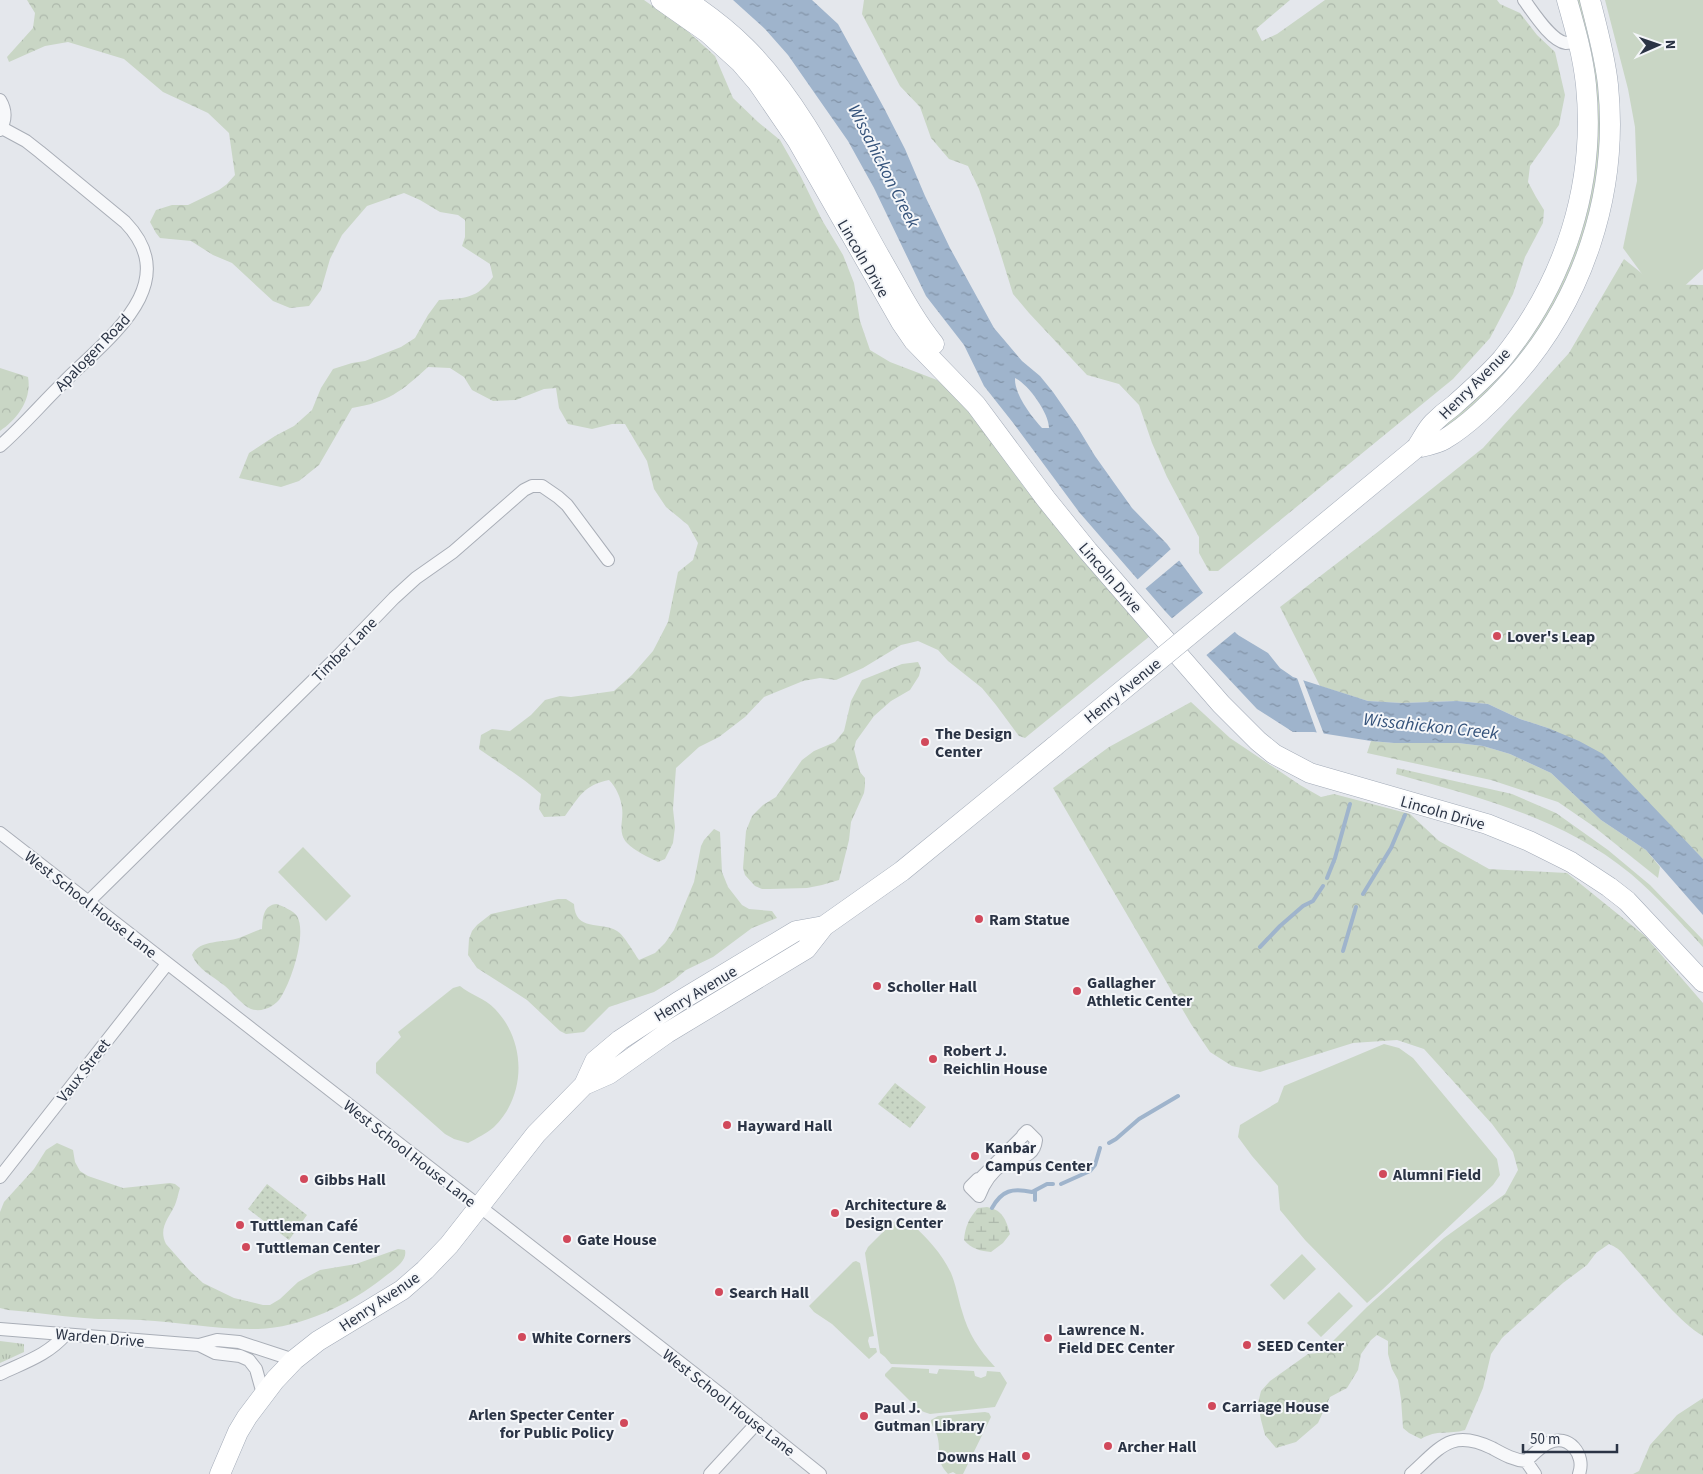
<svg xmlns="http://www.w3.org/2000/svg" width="1703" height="1474" font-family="'Source Sans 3',sans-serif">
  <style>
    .grass { fill: #c9d6c5 }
    .forest { fill: url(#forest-crowns) }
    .wetland { fill: url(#wetland-marsh) }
    .park { fill: url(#park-tufts) }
    .garden { fill: url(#garden-dots) }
    .water { fill: url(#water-ripples); fill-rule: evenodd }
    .pier { fill: #e4e7ec }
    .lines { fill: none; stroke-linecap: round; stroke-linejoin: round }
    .stream { stroke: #9fb4cc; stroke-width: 4 }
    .street-casing { stroke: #a9aeb7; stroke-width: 14 }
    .primary-casing { stroke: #a3abb8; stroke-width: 21 }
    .street { stroke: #f7f8fa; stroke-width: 12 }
    .primary { stroke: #fff; stroke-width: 20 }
    .primary-bridge-casing { stroke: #a3abb8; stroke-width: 21; stroke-linecap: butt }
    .primary-bridge { stroke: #fff; stroke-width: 20 }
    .poi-dot { fill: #d1495b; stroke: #f4f6f9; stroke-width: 2 }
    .labels { text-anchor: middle; stroke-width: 4; stroke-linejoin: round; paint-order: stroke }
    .street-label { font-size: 16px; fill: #2b3445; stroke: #f4f6f9 }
    .poi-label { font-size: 16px; font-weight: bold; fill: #2b3445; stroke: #f4f6f9; text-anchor: start }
    .water-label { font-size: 18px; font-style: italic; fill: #34527a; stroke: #f4f6f9 }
  </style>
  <defs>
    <pattern id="forest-crowns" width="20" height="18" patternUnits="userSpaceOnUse" patternTransform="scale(1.25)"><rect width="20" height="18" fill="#c9d6c5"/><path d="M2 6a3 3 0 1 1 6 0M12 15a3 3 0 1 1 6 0" fill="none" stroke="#adb8ab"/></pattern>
    <pattern id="wetland-marsh" width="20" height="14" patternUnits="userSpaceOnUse" patternTransform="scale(1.25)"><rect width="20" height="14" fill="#c9d6c5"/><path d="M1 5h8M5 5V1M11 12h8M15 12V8" fill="none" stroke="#adb8ab"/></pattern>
    <pattern id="park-tufts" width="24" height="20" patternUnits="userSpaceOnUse" patternTransform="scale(1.25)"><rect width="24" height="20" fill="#c9d6c5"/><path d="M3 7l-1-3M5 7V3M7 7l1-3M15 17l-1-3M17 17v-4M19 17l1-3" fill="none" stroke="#adb8ab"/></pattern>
    <pattern id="garden-dots" width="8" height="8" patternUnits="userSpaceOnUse" patternTransform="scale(1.25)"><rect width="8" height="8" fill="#c9d6c5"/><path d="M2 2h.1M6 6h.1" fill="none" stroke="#adb8ab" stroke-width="1.8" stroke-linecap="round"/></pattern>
    <pattern id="water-ripples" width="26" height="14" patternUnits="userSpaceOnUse" patternTransform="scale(1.25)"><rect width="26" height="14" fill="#9fb4cc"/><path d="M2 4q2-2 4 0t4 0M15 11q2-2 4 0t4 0" fill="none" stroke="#8293a7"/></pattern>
  </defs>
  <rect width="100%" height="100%" fill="#e4e7ec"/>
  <path class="grass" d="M 1574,0 L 1583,0 L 1593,38 L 1603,118 L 1592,216 L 1551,316 L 1496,387 L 1437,437 L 1433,434 L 1473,398 L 1584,213 Z
    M 1605,0 L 1703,0 L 1703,269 L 1678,292 L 1669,296 L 1645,278 L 1623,248 L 1637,181 L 1635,127 L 1628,89 Z
    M 303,847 L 351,896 L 326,921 L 278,872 Z
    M 460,986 C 470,995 485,998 495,1009 C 526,1041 527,1095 494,1127 C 486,1134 477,1138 468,1143 L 454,1139 L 445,1134 L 376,1073 L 376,1063 L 401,1037 L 398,1032 L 453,988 Z
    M 1384,1044 L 1399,1048 L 1413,1058 L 1497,1159 L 1500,1175 L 1493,1185 L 1383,1289 L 1367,1303 L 1305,1240 L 1280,1210 L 1278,1186 L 1252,1156 L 1238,1137 L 1240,1125 L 1278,1102 L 1284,1086 Z
    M 902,1220 L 910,1228 L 913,1225 C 928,1239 942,1254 951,1273 C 956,1285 958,1298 962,1311 C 968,1333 979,1350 995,1367 L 891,1364 L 885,1357 L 880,1353 L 865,1253 L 868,1247 L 893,1222 Z
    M 1302,1254 L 1316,1269 L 1284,1300 L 1270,1285 Z
    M 856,1261 L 860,1263 L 874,1336 L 869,1337 L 868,1341 L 870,1348 L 876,1348 L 877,1352 L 869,1359 L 832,1324 L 814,1312 L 809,1306 L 853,1262 Z
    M 1339,1292 L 1353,1306 L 1321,1337 L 1307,1323 Z
    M 892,1367 L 929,1369 L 929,1373 L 937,1374 L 939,1369 L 974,1371 L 975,1376 L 981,1378 L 986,1376 L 987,1371 L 1000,1372 L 1007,1383 L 995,1407 L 930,1414 L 924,1412 L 918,1409 L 885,1376 L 885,1374 Z
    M 985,1412 L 989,1413 L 991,1417 L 964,1472 L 963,1474 L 956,1474 L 953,1472 L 948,1474 C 934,1458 942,1452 937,1435 C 935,1429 931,1426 931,1420 L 938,1416 Z"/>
  <path class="forest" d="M 27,0 L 644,0 L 684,28 L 715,56 L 733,98 L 758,122 L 780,140 L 801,177 L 822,220 L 843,255 L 854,283 L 860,321 L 870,350 L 890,362 L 937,380 L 966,406 L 1024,487 L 1150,636 L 1025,738 L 1019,736 L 996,705 L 982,688 L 948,661 L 938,650 L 918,641 L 901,645 L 863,668 L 836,680 L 820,678 L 803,681 L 764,697 L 745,717 L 719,737 L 699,747 L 676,768 L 673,809 L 675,827 L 673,843 L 665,859 L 658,862 C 648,857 635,851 627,843 C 617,832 624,820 622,808 C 621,798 616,787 609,780 C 584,785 579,797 565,816 L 544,817 L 539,809 L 541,794 C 522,777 500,764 479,749 L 481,735 L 492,729 L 510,731 L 531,715 L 545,700 L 560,696 L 571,697 L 614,691 L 632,675 L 653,651 L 668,622 L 678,572 L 693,560 L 698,543 L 688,525 L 666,507 L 654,489 L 647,461 L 625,424 L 612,424 L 592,429 L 568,424 L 559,408 L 556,388 L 544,389 L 516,400 L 493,401 L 472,390 L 464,377 L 450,368 L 428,367 C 401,392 388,402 352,408 L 319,465 L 299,481 L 281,487 L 239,478 L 249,453 L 275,436 L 294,426 L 312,410 L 321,388 L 333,369 L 352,363 L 365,361 L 401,347 L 415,338 L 428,315 L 439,300 C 465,298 477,299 493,277 L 490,264 L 462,246 L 465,237 L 465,220 L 458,215 L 440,212 L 420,200 L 404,193 L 367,206 L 342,235 L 330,259 L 321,290 L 309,306 L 290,308 L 273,301 L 232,263 L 213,255 L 191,241 L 160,238 L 156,233 L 150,222 L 156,210 L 172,205 L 188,205 L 219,190 L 227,184 L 235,175 L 229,133 L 208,113 L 163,92 L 124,59 L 68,42 L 45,46 L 9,62 L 7,57 L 33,28 L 35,13 Z
    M 864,0 L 1290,0 L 1256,29 L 1262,41 L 1277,34 L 1325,0 L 1497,0 L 1500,4 L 1520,13 L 1537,35 L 1555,52 L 1565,95 L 1559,125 L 1530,166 L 1528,182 L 1536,197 L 1544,210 L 1543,223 L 1525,257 L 1513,294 L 1490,338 L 1453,379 L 1218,571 L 1209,571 L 1199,553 L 1199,537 L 1167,477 L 1152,443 L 1139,405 L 1119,384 L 1087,375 L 1029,313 L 1013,294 L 996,239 L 979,189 L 968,166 L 949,159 L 931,138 L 920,107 L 900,86 L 862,14 Z
    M 1624,259 L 1655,284 L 1703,285 L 1703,859 L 1624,778 L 1548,728 L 1520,719 L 1488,704 L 1457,701 L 1402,703 L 1368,701 L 1320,686 L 1280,607 L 1379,531 L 1483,448 L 1569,353 Z
    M 0,368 L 28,377 C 32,399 18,419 0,431 Z
    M 918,662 L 921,668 L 919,676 L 910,690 L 891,701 L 874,716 L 856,741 L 854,749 L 860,772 L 865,778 L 865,786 L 864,793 L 851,822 L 849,840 L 839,880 L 822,885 L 807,888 L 770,889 L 762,889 L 755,886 L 745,875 L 743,868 L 746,831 L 752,816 L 763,805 L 776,797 L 802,760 L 814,751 L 835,742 L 844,731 L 851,701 L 862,680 L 902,664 Z
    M 1191,702 L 1230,738 L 1300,785 L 1321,797 L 1334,794 L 1410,814 L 1439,841 L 1489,869 L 1567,873 L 1645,936 L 1703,1003 L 1703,1336 C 1679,1322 1653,1288 1634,1267 C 1624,1256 1623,1250 1609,1244 L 1596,1253 L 1587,1265 L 1563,1283 L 1502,1338 L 1491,1354 L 1483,1388 L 1465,1430 C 1449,1435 1437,1429 1421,1439 L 1409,1433 L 1403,1428 L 1401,1399 L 1398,1380 L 1392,1369 L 1388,1354 L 1388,1341 L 1377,1335 L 1371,1340 L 1361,1354 L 1358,1370 L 1347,1388 L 1330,1397 L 1318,1423 L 1296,1442 L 1276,1448 L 1265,1435 L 1261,1420 L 1258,1403 L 1261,1391 L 1270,1381 L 1308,1354 L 1318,1353 L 1329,1345 L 1367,1307 L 1444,1238 L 1505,1194 L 1518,1170 L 1513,1152 L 1492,1124 L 1424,1049 L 1397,1040 L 1353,1043 L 1260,1072 L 1232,1066 L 1210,1052 L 1191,1024 L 1053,788 L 1109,747 Z
    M 1371,741 L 1394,743 L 1458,743 L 1483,746 L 1510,754 L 1551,773 L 1601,820 L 1646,850 L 1660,867 L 1658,878 L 1593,826 L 1558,802 L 1491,780 L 1367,753 Z
    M 1397,768 L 1512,794 L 1556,813 L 1608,850 L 1650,885 L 1703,940 L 1703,947 C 1680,922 1657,896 1631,874 C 1562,817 1480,798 1396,774 Z
    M 714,829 L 720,832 L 722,872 L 728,887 L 742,905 L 749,909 L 772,911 L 777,918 L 752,928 L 713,957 L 686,970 L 674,980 L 654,992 L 609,1007 L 584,1032 L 566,1034 L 560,1031 L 527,1000 L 477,968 L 468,955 L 469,939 L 472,931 L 477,925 L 491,914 L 558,899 L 566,899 L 574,904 C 575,932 601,921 617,931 C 624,935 634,953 639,960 L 655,953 L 665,943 L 674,930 L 694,882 L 701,846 L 704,840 Z
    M 277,904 C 282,906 294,911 297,916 C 307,933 292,980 281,997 C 276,1006 262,1013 251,1009 C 242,1005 233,993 225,986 C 213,976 198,970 192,955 C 199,939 225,943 239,938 C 247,935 254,931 262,929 C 263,917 263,905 277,904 Z
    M 57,1143 L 73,1150 L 75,1162 L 80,1171 L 88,1176 L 123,1188 L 170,1183 L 175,1184 L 180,1188 C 178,1194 177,1200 175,1205 C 169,1218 158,1228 166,1244 L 189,1270 L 203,1283 L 234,1298 L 263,1305 L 270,1305 L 280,1299 L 298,1282 L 320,1270 L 356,1264 L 398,1249 L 405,1250 C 408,1262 391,1271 383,1278 C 351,1304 300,1328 258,1329 C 219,1330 180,1322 141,1320 C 122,1319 103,1320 84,1318 C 58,1316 33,1312 8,1310 L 0,1308 L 0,1212 L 4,1202 L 34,1169 L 46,1150 Z
    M 1703,1398 L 1703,1474 L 1633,1474 L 1639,1471 L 1650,1445 L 1677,1415 Z"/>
  <path class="wetland" d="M 987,1207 C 1003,1210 1006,1220 1010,1234 L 1003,1243 L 991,1252 C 981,1251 971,1249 964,1240 C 965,1227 969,1218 978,1208 Z"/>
  <path class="park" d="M 0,1341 L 24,1344 L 24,1352 L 0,1363 Z"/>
  <path class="garden" d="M 895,1083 L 926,1107 L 910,1128 L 878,1104 Z
    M 267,1184 L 307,1215 L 289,1240 L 248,1209 Z"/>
  <path class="water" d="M 733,0 L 812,0 L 838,24 L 884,108 L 905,149 L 925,196 L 950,248 L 994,328 L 1022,361 L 1040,376 L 1053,392 L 1078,428 L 1095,456 L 1132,508 L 1167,544 L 1223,620 L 1238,635 L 1268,653 L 1280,668 L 1293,677 L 1368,701 L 1402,703 L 1457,701 L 1488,704 L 1520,719 L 1548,728 L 1579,741 L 1603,754 L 1703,859 L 1703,915 L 1646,850 L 1601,820 L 1551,773 L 1510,754 L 1483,746 L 1458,743 L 1394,743 L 1371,741 L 1314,732 L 1293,732 L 1257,709 L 1165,611 L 1079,512 L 1014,424 L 984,386 L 964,345 L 926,296 L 874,188 L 848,141 L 788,55 L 765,29 ZM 1015,378 C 1028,384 1049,413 1049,428 L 1042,428 C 1032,417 1014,394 1015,378 Z"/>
  <path class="pier" d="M 1172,548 L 1181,559 L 1145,589 L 1137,580 Z
    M 1204,592 L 1225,619 L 1237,630 L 1204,657 L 1170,620 Z
    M 1296,675 L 1302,677 L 1325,737 L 1318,736 Z"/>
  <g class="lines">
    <path class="stream" d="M 1327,878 L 1335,858 L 1350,804
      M 1363,894 L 1391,848 L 1405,815
      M 1260,947 L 1280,926 L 1303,906 L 1313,901 L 1323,886
      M 1343,951 L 1356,907
      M 1109,1143 L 1116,1139 L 1139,1119 L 1178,1096
      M 1061,1184 L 1090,1171 L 1095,1165 L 1100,1148
      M 1035,1200 L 1035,1191
      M 992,1208 C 1002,1190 1012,1188 1032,1192 L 1047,1184 L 1053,1184"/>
    <g class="street-casing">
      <path id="street" d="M 1524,0 C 1533,12 1551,41 1566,43 C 1570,43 1574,42 1578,41
        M 0,100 C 6,110 6,120 0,130
        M 0,446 C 23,426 43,402 65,381 C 107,339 185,284 125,222 L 40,152 L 26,141 L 2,128
        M 0,833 L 723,1396 L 820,1474
        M 88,902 L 337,657 L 394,598 L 416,578 L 453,552 L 524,490 L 532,486 L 542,486 L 558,497 L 567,505 L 608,560
        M 1027,1131 L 1036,1140 C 1034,1160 1016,1156 1003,1164 C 991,1172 984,1183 979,1196 L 970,1187 L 978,1179 L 979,1180 L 1024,1135 L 1023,1135 Z
        M 0,1177 L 167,964
        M 0,1329 L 199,1345 L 217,1340 L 239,1342 L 294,1360
        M 199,1345 L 215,1353 L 240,1356 L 249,1360 L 256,1369 L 263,1394
        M 0,1374 C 25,1362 48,1355 66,1334
        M 1526,1461 L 1535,1474
        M 710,1474 L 757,1423
        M 1411,1474 C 1440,1448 1451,1428 1492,1448 C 1503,1454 1513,1460 1526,1461 C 1533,1455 1540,1447 1548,1443 C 1569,1433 1586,1455 1579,1474"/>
    </g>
    <g class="primary-casing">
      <path id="primary" d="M 661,0 L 708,33 L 740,62 L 758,83 L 797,140 L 901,322 L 914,341 L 976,405 L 1046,499 L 1088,551 L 1221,704 L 1258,741 L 1274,754 L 1310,773 L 1487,824 L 1529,841 L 1571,862 L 1609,887 L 1627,901 L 1703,982
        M 686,0 C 707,14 727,29 745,47 C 802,103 841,188 880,257 C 897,286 912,317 934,344
        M 1416,448 C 1425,446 1437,444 1445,439 C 1467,426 1493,401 1510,382 C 1583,302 1619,193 1608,85 C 1605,56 1597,28 1590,0
        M 1416,448 C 1422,440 1426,430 1433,423 C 1439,417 1446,411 1453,406 C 1470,391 1487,376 1502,359 C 1565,281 1596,185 1586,85 C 1583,56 1575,28 1567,0
        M 584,1085 L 595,1061 L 620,1040 L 678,1002 L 796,931 L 824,926
        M 220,1474 L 238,1432 L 247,1417 L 275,1380 L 294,1360 L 318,1341 L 402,1290 L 425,1270 L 449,1245 L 536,1134 L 584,1085 L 609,1074 L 667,1033 L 806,949 L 824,926 L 902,871 L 1055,746"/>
    </g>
    <use href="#street" class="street"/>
    <use href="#primary" class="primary"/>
    <g class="primary-bridge-casing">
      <path id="primary-bridge" d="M 1055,746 L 1416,448"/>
    </g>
    <use href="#primary-bridge" class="primary-bridge"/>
  </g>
  <g class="poi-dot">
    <circle cx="1497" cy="636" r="5"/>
    <circle cx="925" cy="742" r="5"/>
    <circle cx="979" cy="919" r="5"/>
    <circle cx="877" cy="986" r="5"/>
    <circle cx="1077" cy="991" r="5"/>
    <circle cx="933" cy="1059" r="5"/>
    <circle cx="727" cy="1125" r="5"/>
    <circle cx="975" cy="1156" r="5"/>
    <circle cx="1383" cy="1174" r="5"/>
    <circle cx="304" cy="1179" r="5"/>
    <circle cx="835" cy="1213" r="5"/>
    <circle cx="240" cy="1225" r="5"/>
    <circle cx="567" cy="1239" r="5"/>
    <circle cx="246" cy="1247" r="5"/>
    <circle cx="719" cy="1292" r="5"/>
    <circle cx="522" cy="1337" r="5"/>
    <circle cx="1048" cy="1338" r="5"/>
    <circle cx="1247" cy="1345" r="5"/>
    <circle cx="1212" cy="1406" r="5"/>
    <circle cx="864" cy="1416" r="5"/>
    <circle cx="624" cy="1423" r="5"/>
    <circle cx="1108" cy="1446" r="5"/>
    <circle cx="1026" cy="1456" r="5"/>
  </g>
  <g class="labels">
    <g class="street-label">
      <text transform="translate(864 258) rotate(60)" y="6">Lincoln Drive</text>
      <text transform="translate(92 352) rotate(-46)" y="6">Apalogen Road</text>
      <text transform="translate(1474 383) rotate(-45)" y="6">Henry Avenue</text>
      <text transform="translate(1111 577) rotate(49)" y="6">Lincoln Drive</text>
      <text transform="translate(344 649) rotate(-45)" y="6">Timber Lane</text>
      <text transform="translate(1122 690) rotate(-39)" y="6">Henry Avenue</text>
      <text transform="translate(1443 812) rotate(16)" y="6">Lincoln Drive</text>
      <text transform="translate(91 904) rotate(38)" y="6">West School House Lane</text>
      <text transform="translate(695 993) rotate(-31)" y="6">Henry Avenue</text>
      <text transform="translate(83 1070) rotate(-52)" y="6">Vaux Street</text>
      <text transform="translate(410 1153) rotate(38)" y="6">West School House Lane</text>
      <text transform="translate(379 1301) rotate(-34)" y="6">Henry Avenue</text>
      <text transform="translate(100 1337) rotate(5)" y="6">Warden Drive</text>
      <text transform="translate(729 1402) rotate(38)" y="6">West School House Lane</text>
    </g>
    <g class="poi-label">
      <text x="1507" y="642">Lover's Leap</text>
      <text x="935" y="739">The Design<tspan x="935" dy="18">Center</tspan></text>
      <text x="989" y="925">Ram Statue</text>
      <text x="1087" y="988">Gallagher<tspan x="1087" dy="18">Athletic Center</tspan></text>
      <text x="887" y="992">Scholler Hall</text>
      <text x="943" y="1056">Robert J.<tspan x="943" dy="18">Reichlin House</tspan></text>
      <text x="737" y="1131">Hayward Hall</text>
      <text x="985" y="1153">Kanbar<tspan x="985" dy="18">Campus Center</tspan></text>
      <text x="1393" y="1180">Alumni Field</text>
      <text x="314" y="1185">Gibbs Hall</text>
      <text x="845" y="1210">Architecture &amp;<tspan x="845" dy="18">Design Center</tspan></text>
      <text x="250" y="1231">Tuttleman Café</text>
      <text x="577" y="1245">Gate House</text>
      <text x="256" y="1253">Tuttleman Center</text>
      <text x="729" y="1298">Search Hall</text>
      <text x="1058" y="1335">Lawrence N.<tspan x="1058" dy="18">Field DEC Center</tspan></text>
      <text x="532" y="1343">White Corners</text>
      <text x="1257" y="1351">SEED Center</text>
      <text x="1222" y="1412">Carriage House</text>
      <text x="874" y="1413">Paul J.<tspan x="874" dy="18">Gutman Library</tspan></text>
      <text x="614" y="1420" text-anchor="end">Arlen Specter Center<tspan x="614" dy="18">for Public Policy</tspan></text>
      <text x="1118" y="1452">Archer Hall</text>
      <text x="1016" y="1462" text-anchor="end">Downs Hall</text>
    </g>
    <g class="water-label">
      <text transform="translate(884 166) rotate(63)" y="6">Wissahickon Creek</text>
      <text transform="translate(1431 726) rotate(6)" y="6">Wissahickon Creek</text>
    </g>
  </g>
  <g transform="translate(1658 45) rotate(88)" stroke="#f4f6f9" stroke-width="4" paint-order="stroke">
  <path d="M0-4L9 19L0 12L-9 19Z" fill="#2b3445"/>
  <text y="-8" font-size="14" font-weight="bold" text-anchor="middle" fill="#2b3445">N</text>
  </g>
  <path d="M1523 1444v8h94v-8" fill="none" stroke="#2b3445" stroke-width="2.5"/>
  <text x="1530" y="1444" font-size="15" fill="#2b3445" stroke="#f4f6f9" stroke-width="4" paint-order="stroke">50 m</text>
</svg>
